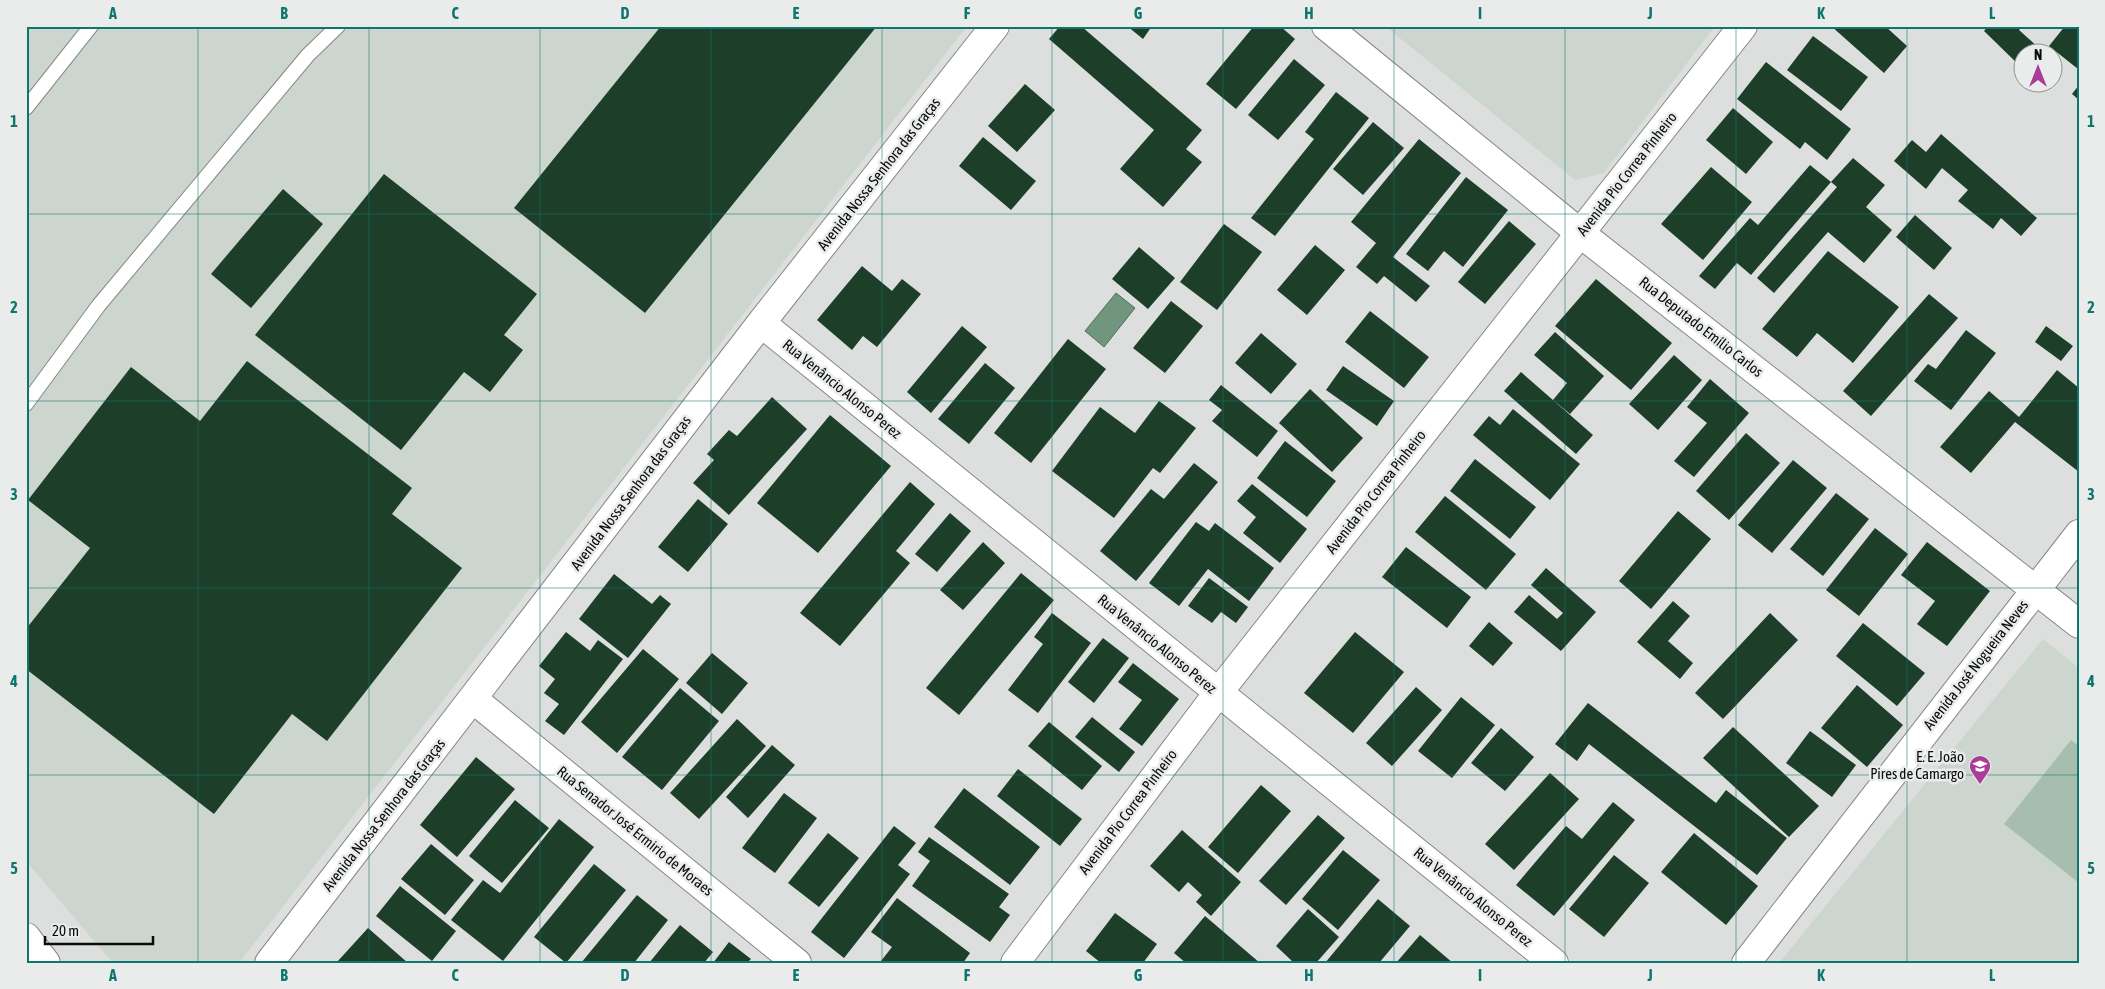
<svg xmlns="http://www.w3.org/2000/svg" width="2105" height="989" font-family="'Asap Condensed',sans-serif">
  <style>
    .built { fill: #ccd6cf }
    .green { fill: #a7beae }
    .water { fill: #71967e; stroke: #526d5c }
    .building { fill: #1d3f2a }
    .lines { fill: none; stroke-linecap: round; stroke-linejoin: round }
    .service-casing { stroke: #858886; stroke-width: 16 }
    .minor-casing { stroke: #858886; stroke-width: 30 }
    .service { stroke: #fff; stroke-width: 14 }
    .minor { stroke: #fff; stroke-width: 28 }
    .grid { fill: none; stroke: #0f766e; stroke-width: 1; stroke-opacity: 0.55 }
    .labels { text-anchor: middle; stroke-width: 5; stroke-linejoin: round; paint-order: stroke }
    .street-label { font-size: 15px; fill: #0a0c0b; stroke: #e9ecea }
    .poi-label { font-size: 15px; fill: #0a0c0b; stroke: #e9ecea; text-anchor: end }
    .neatline { fill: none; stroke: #0f766e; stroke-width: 2 }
    .grid-label { font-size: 16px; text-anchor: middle; font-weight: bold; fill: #0f766e }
  </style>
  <rect width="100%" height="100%" fill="#dcdfdd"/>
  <path class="built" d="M 26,26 L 967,26 L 239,963 L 113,963 L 26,861 Z
    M 1385,26 L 1715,26 L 1604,173 L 1575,180 Z
    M 2043,639 L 2079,668 L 2079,963 L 1779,963 Z"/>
  <path class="green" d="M 2071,740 L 2079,746 L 2079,883 L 2004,824 Z"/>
  <path class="water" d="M 1116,293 L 1135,308 L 1104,347 L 1085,331 Z"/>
  <path class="building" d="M 661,26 L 877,26 L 645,313 L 514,208 Z
    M 1060,26 L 1081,26 L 1202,130 L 1186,149 L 1202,162 L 1163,207 L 1120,169 L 1154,130 L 1049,39 Z
    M 1127,26 L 1152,26 L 1143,39 Z
    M 1254,26 L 1280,26 L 1295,39 L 1236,109 L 1206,84 Z
    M 1831,26 L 1885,26 L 1907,46 L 1884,73 Z
    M 1988,26 L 2023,26 L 2019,30 L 2040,49 L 2037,52 L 2022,52 L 2022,68 L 1984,31 Z
    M 2065,26 L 2079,26 L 2078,69 L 2049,46 Z
    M 1813,36 L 1868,77 L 1841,111 L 1787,70 Z
    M 1294,59 L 1325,85 L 1278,140 L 1248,115 Z
    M 1766,62 L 1851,129 L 1827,160 L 1805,142 L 1800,149 L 1737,99 Z
    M 1025,84 L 1055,110 L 1017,152 L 988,126 Z
    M 2079,85 L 2079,100 L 2072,94 Z
    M 1336,92 L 1369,118 L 1275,236 L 1251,218 L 1314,139 L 1305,132 Z
    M 1733,108 L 1773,142 L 1746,174 L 1706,140 Z
    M 1373,122 L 1404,148 L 1363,195 L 1333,169 Z
    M 1941,134 L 2037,218 L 2021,236 L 2001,218 L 1993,229 L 1958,201 L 1968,190 L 1942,168 L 1926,189 L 1894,161 L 1912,140 L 1926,152 Z
    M 983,137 L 1036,181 L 1011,210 L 959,166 Z
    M 1419,139 L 1461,173 L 1393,257 L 1430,286 L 1416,302 L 1384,276 L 1377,284 L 1356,267 L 1376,243 L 1351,222 Z
    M 1853,158 L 1885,185 L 1866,207 L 1892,230 L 1864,263 L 1828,232 L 1774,293 L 1757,278 L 1837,187 L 1831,182 Z
    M 1810,165 L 1831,182 L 1751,275 L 1737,263 L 1715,289 L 1699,276 L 1750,218 L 1758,225 Z
    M 1711,167 L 1752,202 L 1703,260 L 1661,224 Z
    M 384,174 L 537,294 L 504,335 L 523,350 L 490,392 L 464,372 L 401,450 L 255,335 Z
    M 1466,177 L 1508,210 L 1463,267 L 1444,251 L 1428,271 L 1406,254 Z
    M 283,189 L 323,224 L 251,308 L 211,274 Z
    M 1915,215 L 1952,248 L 1934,270 L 1896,237 Z
    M 1509,221 L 1536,244 L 1485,304 L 1458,282 Z
    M 1224,224 L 1262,252 L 1217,310 L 1180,282 Z
    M 1315,245 L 1345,270 L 1307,315 L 1277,290 Z
    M 1139,247 L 1175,278 L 1148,309 L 1112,279 Z
    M 1828,251 L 1899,307 L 1853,363 L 1817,333 L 1797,357 L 1762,329 Z
    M 862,266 L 892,291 L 902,279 L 921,294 L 877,347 L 863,336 L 852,350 L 817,320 Z
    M 1596,279 L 1672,343 L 1631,390 L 1555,326 Z
    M 1929,294 L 1958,318 L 1871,416 L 1843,391 Z
    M 1171,301 L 1203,326 L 1165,373 L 1133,348 Z
    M 1370,311 L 1429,357 L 1404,388 L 1345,342 Z
    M 962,326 L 987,347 L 931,413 L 907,392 Z
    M 2046,326 L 2073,346 L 2061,361 L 2035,342 Z
    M 1966,330 L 1996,353 L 1951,410 L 1914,381 L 1928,364 L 1936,369 Z
    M 1555,332 L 1604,376 L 1570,414 L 1553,400 L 1567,383 L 1534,355 Z
    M 1261,333 L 1297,364 L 1271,394 L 1235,363 Z
    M 1068,339 L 1106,369 L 1031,463 L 994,433 Z
    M 1674,355 L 1702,380 L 1658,430 L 1629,404 Z
    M 247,361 L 412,488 L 392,514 L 462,568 L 327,741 L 292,714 L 214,814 L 26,669 L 26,629 L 90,548 L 28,500 L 131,367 L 200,421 Z
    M 985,363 L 1015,388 L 969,444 L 938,419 Z
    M 1343,366 L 1394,401 L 1377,426 L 1326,390 Z
    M 2057,370 L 2079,388 L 2079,472 L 2015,422 L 1971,473 L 1940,447 L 1989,391 L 2019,417 Z
    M 1521,372 L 1593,435 L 1576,454 L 1504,391 Z
    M 1710,379 L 1749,413 L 1694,477 L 1674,461 L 1707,423 L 1687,407 Z
    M 1221,385 L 1278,431 L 1257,457 L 1212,421 L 1222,410 L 1209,400 Z
    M 1310,389 L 1363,438 L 1332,472 L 1279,423 Z
    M 772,397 L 807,429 L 729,515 L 693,483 L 714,460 L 707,454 L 729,430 L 737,436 Z
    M 1159,401 L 1196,428 L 1160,473 L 1153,468 L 1114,518 L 1052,471 L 1100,407 L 1135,433 Z
    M 1513,409 L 1580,464 L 1550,500 L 1473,435 L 1489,416 L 1500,425 Z
    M 830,415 L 891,466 L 818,553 L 757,503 Z
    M 1746,433 L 1780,463 L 1729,520 L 1696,491 Z
    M 1285,441 L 1336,481 L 1307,517 L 1257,478 Z
    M 1475,459 L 1536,507 L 1510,539 L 1450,491 Z
    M 1793,460 L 1827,488 L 1772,553 L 1738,525 Z
    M 1194,463 L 1218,482 L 1136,581 L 1100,551 L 1151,489 L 1164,499 Z
    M 910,482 L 935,504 L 896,551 L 910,563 L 840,646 L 800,613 Z
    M 1252,484 L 1307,529 L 1280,563 L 1243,533 L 1256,517 L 1237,501 Z
    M 1836,493 L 1869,519 L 1823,576 L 1790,549 Z
    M 1445,496 L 1516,554 L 1486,590 L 1415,532 Z
    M 698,499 L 728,524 L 688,572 L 658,547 Z
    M 1678,511 L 1711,539 L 1651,609 L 1619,581 Z
    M 950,513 L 971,531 L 937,572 L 915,554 Z
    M 1196,522 L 1209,531 L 1215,523 L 1274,568 L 1249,601 L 1208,569 L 1179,606 L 1149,583 Z
    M 1875,528 L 1908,554 L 1859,616 L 1826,590 Z
    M 983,542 L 1005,563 L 963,610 L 940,590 Z
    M 1927,542 L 1990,591 L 1947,646 L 1917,624 L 1935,601 L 1901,575 Z
    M 1406,547 L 1471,597 L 1447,628 L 1382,577 Z
    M 1546,568 L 1596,612 L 1561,651 L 1514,612 L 1529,595 L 1557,619 L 1563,613 L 1531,585 Z
    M 1021,573 L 1054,600 L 959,715 L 926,688 Z
    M 614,574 L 652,604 L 660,595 L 671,604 L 628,658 L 579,619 Z
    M 1209,578 L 1248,607 L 1236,623 L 1221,612 L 1212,623 L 1188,606 Z
    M 1673,601 L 1690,616 L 1668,641 L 1693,663 L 1680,679 L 1637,642 Z
    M 1052,613 L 1091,643 L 1038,713 L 1008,690 L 1043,644 L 1034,637 Z
    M 1770,613 L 1798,640 L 1723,719 L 1695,693 Z
    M 1489,622 L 1513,643 L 1493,666 L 1469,646 Z
    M 1863,623 L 1925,673 L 1897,706 L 1836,656 Z
    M 566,632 L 590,651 L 598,640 L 623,659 L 564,735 L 545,721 L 559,704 L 544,693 L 555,679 L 539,666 Z
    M 1355,632 L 1404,672 L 1353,733 L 1304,693 Z
    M 1103,638 L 1129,658 L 1094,703 L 1068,682 Z
    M 643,649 L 679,679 L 617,753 L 581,722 Z
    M 712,653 L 748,683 L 722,714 L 686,683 Z
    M 1133,663 L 1179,699 L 1142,746 L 1119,729 L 1142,700 L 1118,682 Z
    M 1857,685 L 1903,725 L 1867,767 L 1821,728 Z
    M 1416,687 L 1442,710 L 1392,766 L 1366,743 Z
    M 680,688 L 719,721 L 662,790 L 622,757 Z
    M 1461,697 L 1495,725 L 1452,778 L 1418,751 Z
    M 1588,703 L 1716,803 L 1726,790 L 1787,838 L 1757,875 L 1589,744 L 1577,761 L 1555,744 Z
    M 1092,717 L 1135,752 L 1119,772 L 1075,737 Z
    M 737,719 L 766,746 L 699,819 L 670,793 Z
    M 1049,722 L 1102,766 L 1082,790 L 1028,746 Z
    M 1733,727 L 1819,806 L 1789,837 L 1703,758 Z
    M 1501,728 L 1534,757 L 1505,791 L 1471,763 Z
    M 1810,731 L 1856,765 L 1832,797 L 1786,763 Z
    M 772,745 L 795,765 L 748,818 L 726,797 Z
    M 476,757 L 515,789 L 457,857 L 420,825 Z
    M 1018,769 L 1082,819 L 1060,846 L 997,796 Z
    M 1550,773 L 1579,799 L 1514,870 L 1485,844 Z
    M 1261,785 L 1291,811 L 1238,873 L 1208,847 Z
    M 964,788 L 1040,847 L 1010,885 L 934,827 Z
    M 784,793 L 817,818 L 775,873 L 742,848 Z
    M 515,800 L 549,828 L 502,883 L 469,856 Z
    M 1613,802 L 1635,820 L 1554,916 L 1516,885 L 1566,826 L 1582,839 Z
    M 1318,815 L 1345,838 L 1286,905 L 1259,881 Z
    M 559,819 L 594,847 L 503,961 L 451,920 L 483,880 L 500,893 Z
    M 894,826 L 916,843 L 898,865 L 910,874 L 844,958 L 811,932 Z
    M 1182,830 L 1241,882 L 1211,916 L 1196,902 L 1202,895 L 1188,882 L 1179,892 L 1150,866 Z
    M 828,833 L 859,858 L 819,907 L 788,883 Z
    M 1694,833 L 1758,886 L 1726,925 L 1661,872 Z
    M 929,837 L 1009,894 L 999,907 L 1010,915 L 990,942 L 912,886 L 930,861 L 918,852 Z
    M 431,844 L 474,880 L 445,915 L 401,879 Z
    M 1343,850 L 1380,880 L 1338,930 L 1302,899 Z
    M 1614,855 L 1649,883 L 1604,937 L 1569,909 Z
    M 594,864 L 626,890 L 566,963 L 534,937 Z
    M 400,886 L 456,931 L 432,961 L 376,916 Z
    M 637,895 L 668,920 L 634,963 L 581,963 Z
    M 897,898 L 970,953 L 963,963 L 883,963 L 881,961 L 892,947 L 871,932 Z
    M 1378,899 L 1410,926 L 1379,963 L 1325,963 Z
    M 1308,909 L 1339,937 L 1316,963 L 1290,963 L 1292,961 L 1276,946 Z
    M 1115,913 L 1157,944 L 1143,963 L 1101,963 L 1086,951 Z
    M 1205,916 L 1260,963 L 1186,963 L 1174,953 Z
    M 680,925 L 713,952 L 704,963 L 649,963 Z
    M 368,928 L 408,963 L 338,963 L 337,962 Z
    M 1420,935 L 1453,963 L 1396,963 Z
    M 729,942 L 751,959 L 747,963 L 713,963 Z"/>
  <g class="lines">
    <g class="service-casing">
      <path id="service" d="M 26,108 L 91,26
        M 26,404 L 99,305 L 308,55 L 338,26"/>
    </g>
    <g class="minor-casing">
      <path id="minor" d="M 1326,26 L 1580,233 L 2079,624
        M 761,323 L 1554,963
        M 473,699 L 797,963
        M 26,937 L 46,963
        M 269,963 L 761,323 L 995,26
        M 1015,963 L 1218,693 L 1743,26
        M 1746,963 L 2079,534"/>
    </g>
    <use href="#service" class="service"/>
    <use href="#minor" class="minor"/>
  </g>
  <path class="grid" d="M 198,26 L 198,963M 369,26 L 369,963M 540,26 L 540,963M 711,26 L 711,963M 882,26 L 882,963M 1052,26 L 1052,963M 1223,26 L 1223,963M 1394,26 L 1394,963M 1565,26 L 1565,963M 1736,26 L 1736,963M 1907,26 L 1907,963M 26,214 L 2079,214M 26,401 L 2079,401M 26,588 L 2079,588M 26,775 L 2079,775"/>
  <defs>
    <g id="school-pin" transform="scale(1.125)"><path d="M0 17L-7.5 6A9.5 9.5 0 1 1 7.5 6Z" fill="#ab3b97" stroke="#e9ecea"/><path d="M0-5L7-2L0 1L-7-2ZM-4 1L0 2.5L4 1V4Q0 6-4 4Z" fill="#fff"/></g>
  </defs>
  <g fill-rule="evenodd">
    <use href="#school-pin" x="1980" y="766"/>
  </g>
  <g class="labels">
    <g class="street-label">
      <text transform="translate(879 174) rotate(-52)" y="5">Avenida Nossa Senhora das Graças</text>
      <text transform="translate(1627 174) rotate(-52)" y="5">Avenida Pio Correa Pinheiro</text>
      <text transform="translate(1701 327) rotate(38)" y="5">Rua Deputado Emílio Carlos</text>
      <text transform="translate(842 389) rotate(39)" y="5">Rua Venâncio Alonso Perez</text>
      <text transform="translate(1376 492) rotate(-52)" y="5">Avenida Pio Correa Pinheiro</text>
      <text transform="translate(631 493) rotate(-53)" y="5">Avenida Nossa Senhora das Graças</text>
      <text transform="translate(1157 644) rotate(39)" y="5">Rua Venâncio Alonso Perez</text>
      <text transform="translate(1976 665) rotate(-52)" y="5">Avenida José Nogueira Neves</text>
      <text transform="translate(1128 812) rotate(-53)" y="5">Avenida Pio Correa Pinheiro</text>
      <text transform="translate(384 815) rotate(-52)" y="5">Avenida Nossa Senhora das Graças</text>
      <text transform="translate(635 831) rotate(39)" y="5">Rua Senador José Ermirio de Moraes</text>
      <text transform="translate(1473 897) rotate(39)" y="5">Rua Venâncio Alonso Perez</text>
    </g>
    <g class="poi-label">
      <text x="1964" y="762">E. E. João<tspan x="1964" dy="17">Pires de Camargo</tspan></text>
    </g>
  </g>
  <rect width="2105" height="989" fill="none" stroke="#e9ecea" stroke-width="55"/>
  <g transform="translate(2038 68)"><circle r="24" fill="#e9ecea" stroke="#909291"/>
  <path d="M0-4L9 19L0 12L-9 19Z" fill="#ab3b97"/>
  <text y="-8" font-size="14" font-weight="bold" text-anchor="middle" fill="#0a0c0b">N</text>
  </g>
  <path d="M45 936v8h108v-8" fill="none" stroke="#0a0c0b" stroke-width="2.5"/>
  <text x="52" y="936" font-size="15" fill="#0a0c0b" stroke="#e9ecea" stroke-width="4" paint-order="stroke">20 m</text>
  <rect x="28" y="28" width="2050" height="934" class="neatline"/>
  <g class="grid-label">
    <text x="113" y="19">A</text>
    <text x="284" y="19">B</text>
    <text x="455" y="19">C</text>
    <text x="625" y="19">D</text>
    <text x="796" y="19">E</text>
    <text x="967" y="19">F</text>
    <text x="1138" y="19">G</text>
    <text x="1309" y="19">H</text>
    <text x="1480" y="19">I</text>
    <text x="1650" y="19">J</text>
    <text x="1821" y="19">K</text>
    <text x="1992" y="19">L</text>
    <text x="14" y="127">1</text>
    <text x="2091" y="127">1</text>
    <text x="14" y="313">2</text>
    <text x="2091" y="313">2</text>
    <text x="14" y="500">3</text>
    <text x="2091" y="500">3</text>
    <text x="14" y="687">4</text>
    <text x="2091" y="687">4</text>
    <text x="14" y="874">5</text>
    <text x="2091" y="874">5</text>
    <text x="113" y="981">A</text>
    <text x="284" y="981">B</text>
    <text x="455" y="981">C</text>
    <text x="625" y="981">D</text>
    <text x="796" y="981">E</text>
    <text x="967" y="981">F</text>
    <text x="1138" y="981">G</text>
    <text x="1309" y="981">H</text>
    <text x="1480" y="981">I</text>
    <text x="1650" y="981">J</text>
    <text x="1821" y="981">K</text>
    <text x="1992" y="981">L</text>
  </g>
</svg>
